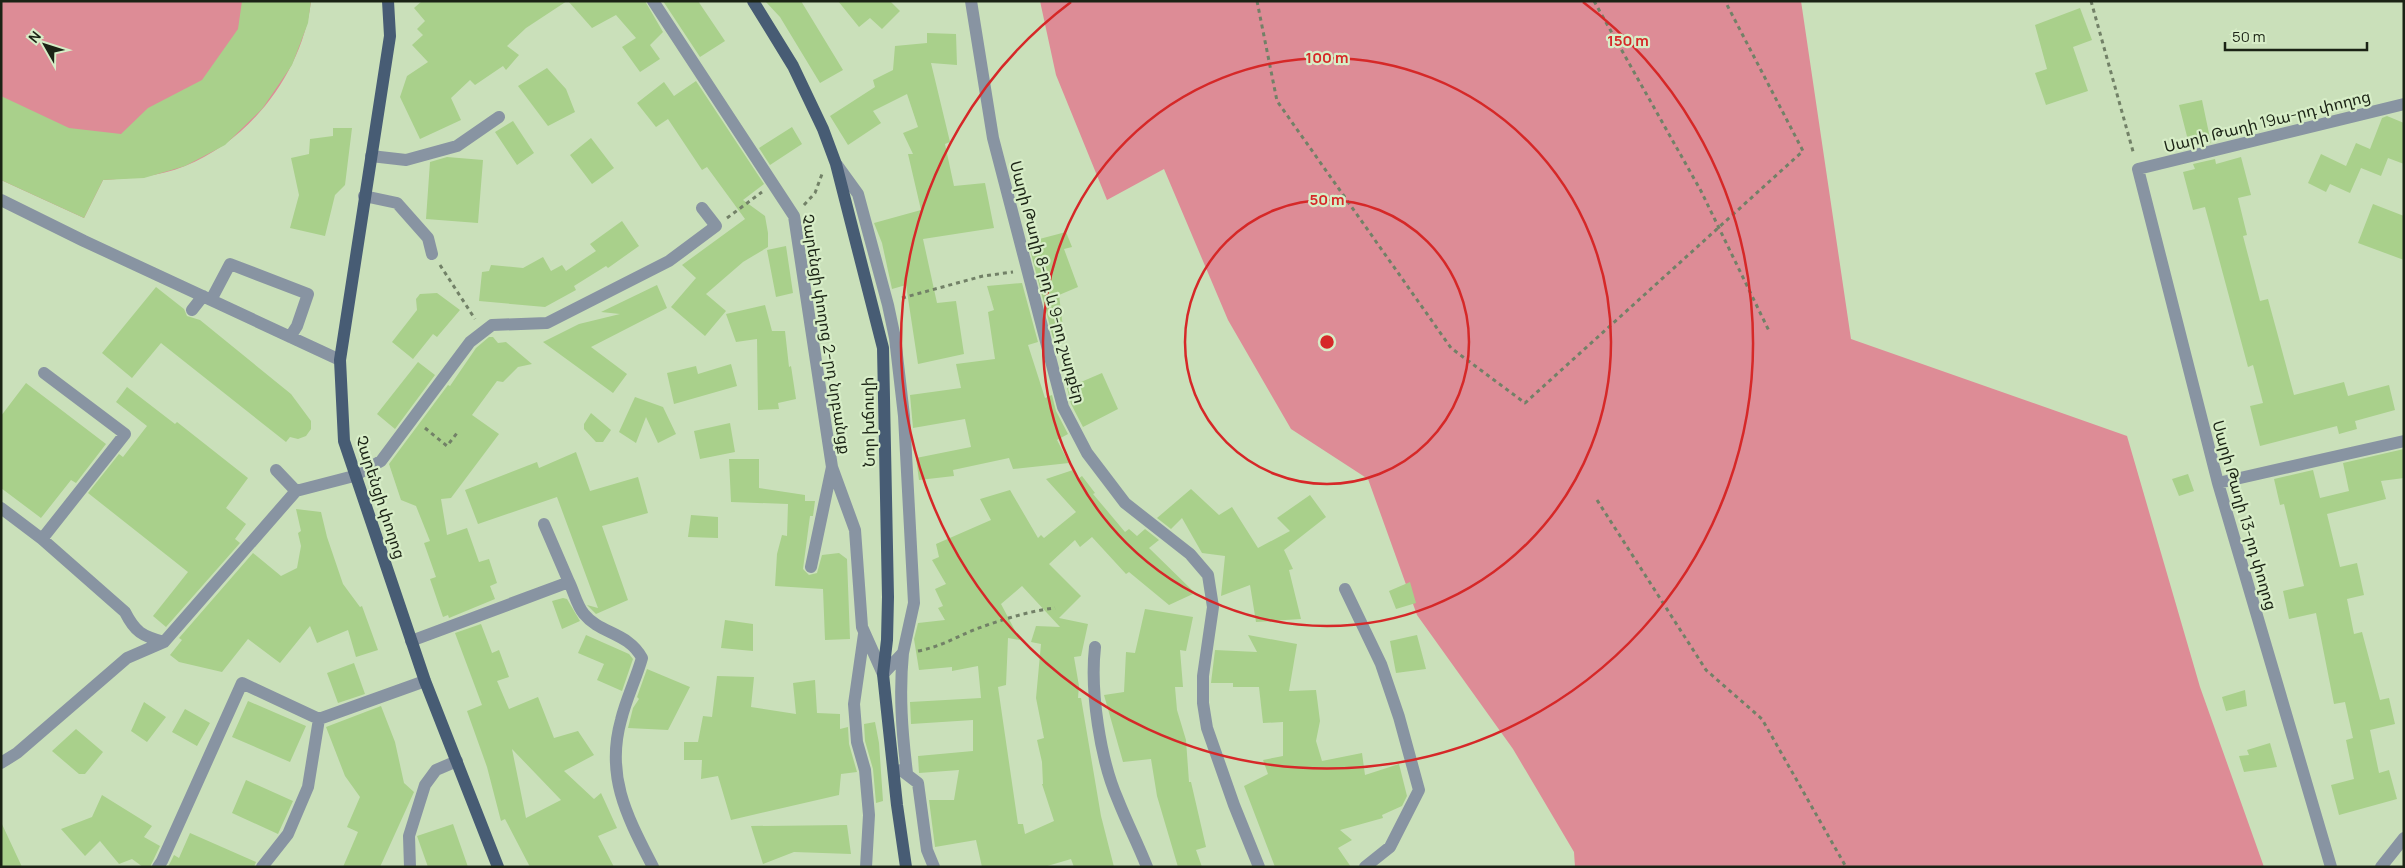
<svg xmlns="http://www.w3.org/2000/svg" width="2405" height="868" font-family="Manrope,'Noto Sans Armenian',sans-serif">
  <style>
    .green { fill: #dd8c96 }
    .building { fill: #a9d08b; fill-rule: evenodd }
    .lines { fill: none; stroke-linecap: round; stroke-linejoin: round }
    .path { stroke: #728167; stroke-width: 3; stroke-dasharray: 4 4; stroke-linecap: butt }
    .minor { stroke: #8894a2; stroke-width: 12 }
    .major { stroke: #475c74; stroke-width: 12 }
    .ring { fill: none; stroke: #d62828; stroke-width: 2.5 }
    .labels { text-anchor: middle; stroke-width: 4.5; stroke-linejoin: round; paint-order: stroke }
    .street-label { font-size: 16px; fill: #1b2315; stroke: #d7edc7 }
    .centre { fill: #d62828; stroke: #d7edc7; stroke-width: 2.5 }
    .ring-label { font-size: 15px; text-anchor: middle; font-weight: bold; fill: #d62828; stroke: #d7edc7; stroke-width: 4.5; stroke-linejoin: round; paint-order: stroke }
  </style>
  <rect width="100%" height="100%" fill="#cae0ba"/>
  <path class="green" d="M 1,1 L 311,1 C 303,71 251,140 185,166 C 158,177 131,178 103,180 L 84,218 L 1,180 Z
    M 1040,1 L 1801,1 L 1851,339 L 2127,436 L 2200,687 L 2264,867 L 1575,867 L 1574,852 L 1513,749 L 1417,615 L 1368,479 L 1291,429 L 1228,320 L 1164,169 L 1107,200 L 1056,75 Z"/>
  <path class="building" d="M 242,1 L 311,1 L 308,23 L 292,65 L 262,109 L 225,145 L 185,166 L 144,178 L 103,180 L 84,218 L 1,180 L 1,96 L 69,128 L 121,134 L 148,108 L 202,80 L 238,29 Z
    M 422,1 L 567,1 L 526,28 L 507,46 L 519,55 L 506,70 L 503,66 L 475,85 L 470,80 L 451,98 L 461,120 L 420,139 L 400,97 L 407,76 L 428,62 L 412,45 L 423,35 L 417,29 L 425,21 L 414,8 Z
    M 568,1 L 645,1 L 663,32 L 650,45 L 660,59 L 640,72 L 622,47 L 636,38 L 616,15 L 592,28 Z
    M 663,1 L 698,1 L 725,41 L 700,57 Z
    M 765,1 L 801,1 L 843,70 L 820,83 L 780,17 Z
    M 838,1 L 890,1 L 900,11 L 882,29 L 870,18 L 859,27 Z
    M 2080,8 L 2092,40 L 2073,47 L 2088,91 L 2046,105 L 2035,73 L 2047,69 L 2035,25 Z
    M 927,33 L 956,34 L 957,65 L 931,63 L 950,142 L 945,144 L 954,186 L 985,183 L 994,228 L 923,239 L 937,303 L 956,301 L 964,354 L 918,364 L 906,285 L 892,289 L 882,243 L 874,223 L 921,210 L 908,154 L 913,154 L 903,133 L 918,127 L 907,94 L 873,111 L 881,123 L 848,145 L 830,116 L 875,87 L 873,80 L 893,70 L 895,46 L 927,43 Z
    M 547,68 L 566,89 L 575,112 L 548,126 L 518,86 Z
    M 696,81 L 764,184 L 743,200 L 765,216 L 768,233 L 768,247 L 743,262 L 706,294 L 726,311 L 705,336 L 671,307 L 696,278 L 682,265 L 745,219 L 707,167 L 702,170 L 668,119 L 656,127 L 637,103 L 664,82 L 674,96 Z
    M 2202,100 L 2211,143 L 2190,148 L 2179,105 Z
    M 2387,116 L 2404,123 L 2404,164 L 2388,158 L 2381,176 L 2361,168 L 2350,193 L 2330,184 L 2326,192 L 2308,183 L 2321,154 L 2346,166 L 2356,143 L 2370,149 L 2382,118 Z
    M 513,121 L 534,153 L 517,165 L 495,132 Z
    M 792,127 L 802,144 L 770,165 L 759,148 Z
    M 333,128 L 352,128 L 345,185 L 335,195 L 325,236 L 290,228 L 299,195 L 291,158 L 309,154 L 310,139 L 333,136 Z
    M 591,138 L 614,168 L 592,184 L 570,155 Z
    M 447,157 L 483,160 L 478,223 L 426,219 L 430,162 Z
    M 2241,157 L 2251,195 L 2238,198 L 2247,235 L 2243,236 L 2260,301 L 2268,299 L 2294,395 L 2344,382 L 2348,396 L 2389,385 L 2395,410 L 2355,421 L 2357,429 L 2339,434 L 2337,426 L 2260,446 L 2250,406 L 2263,403 L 2253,365 L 2248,367 L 2205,207 L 2193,210 L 2183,172 L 2195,169 L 2193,164 L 2215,159 L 2216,164 Z
    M 2373,204 L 2404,216 L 2404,260 L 2358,243 Z
    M 622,221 L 639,246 L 608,268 L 606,266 L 574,286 L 576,290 L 545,307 L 479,301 L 482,272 L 489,271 L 491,265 L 523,268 L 543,257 L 551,271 L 562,265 L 566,271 L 596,251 L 590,244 Z
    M 1066,232 L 1072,247 L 1064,249 L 1078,287 L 1059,295 L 1064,335 L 1053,338 L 1028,242 Z
    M 786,246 L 793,293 L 776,297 L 767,250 Z
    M 1022,283 L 1038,342 L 1028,345 L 1045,398 L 1052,395 L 1056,411 L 1068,434 L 1057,440 L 1069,463 L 1013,469 L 1009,458 L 953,470 L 954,476 L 919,480 L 916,458 L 971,447 L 965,419 L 913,428 L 910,395 L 961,388 L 956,364 L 995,359 L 988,312 L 994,310 L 987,286 Z
    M 657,285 L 667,308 L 591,347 L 627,374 L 613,393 L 543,342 L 579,324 L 620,314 L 601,312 Z
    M 156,287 L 184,309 L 187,316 L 200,320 L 291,394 L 311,421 L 311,429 L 306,436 L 298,439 L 290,437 L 286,442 L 161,343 L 132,378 L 102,353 Z
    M 437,293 L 460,310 L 437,337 L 433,334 L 413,359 L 392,342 L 417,310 L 416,299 L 420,294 Z
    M 765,305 L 772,331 L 785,331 L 789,367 L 791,366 L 796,399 L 778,403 L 779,409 L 758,410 L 757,339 L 736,342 L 726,314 Z
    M 489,337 L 493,337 L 498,343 L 506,342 L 532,364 L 518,367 L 503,382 L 497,381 L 472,415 L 499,434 L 451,498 L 441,499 L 447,535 L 467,528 L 479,562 L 489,559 L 497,583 L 490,586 L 495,599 L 449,618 L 448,615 L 443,617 L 430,579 L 436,577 L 424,543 L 430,541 L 416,506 L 401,500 L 389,464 L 448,385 L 450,386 L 476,348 Z
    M 418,362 L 435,375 L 395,429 L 377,414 Z
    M 731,364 L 737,386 L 674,404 L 667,373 L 696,366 L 698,374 Z
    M 1102,373 L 1118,409 L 1083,427 L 1071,404 L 1067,388 Z
    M 26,383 L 106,444 L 76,483 L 71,480 L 41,518 L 1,488 L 1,416 Z
    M 127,387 L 175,424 L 177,422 L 248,478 L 226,508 L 246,524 L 235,539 L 240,543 L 166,627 L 153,616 L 188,572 L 88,493 L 119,454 L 123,457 L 147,426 L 116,402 Z
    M 635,397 L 663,407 L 676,434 L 658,443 L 646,417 L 636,443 L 619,432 Z
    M 591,413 L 611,430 L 603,442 L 596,442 L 584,429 L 584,424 Z
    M 730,423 L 735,452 L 700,459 L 694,431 Z
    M 2404,449 L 2404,478 L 2381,481 L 2386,499 L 2327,514 L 2340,567 L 2357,563 L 2364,595 L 2347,599 L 2354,634 L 2362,632 L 2380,700 L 2389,698 L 2395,724 L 2370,730 L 2379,773 L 2389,770 L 2397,799 L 2339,815 L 2331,785 L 2354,779 L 2346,740 L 2353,738 L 2345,702 L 2334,704 L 2316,613 L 2289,619 L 2283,591 L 2304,586 L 2284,504 L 2280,505 L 2274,479 L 2313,470 L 2320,498 L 2349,491 L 2343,463 Z
    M 576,452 L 590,491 L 638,477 L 648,513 L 602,526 L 628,600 L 596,614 L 587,605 L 598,608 L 557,497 L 478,524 L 465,490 L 537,462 L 539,468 Z
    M 729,459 L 759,459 L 759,488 L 805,495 L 805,501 L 815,501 L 813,516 L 810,516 L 803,569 L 809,575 L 817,573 L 822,555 L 839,553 L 847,559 L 850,639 L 825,640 L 823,589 L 775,586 L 777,554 L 782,535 L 787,536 L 788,504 L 731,502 Z
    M 1073,470 L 1078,479 L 1082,476 L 1095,493 L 1093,494 L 1125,532 L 1129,529 L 1137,536 L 1145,529 L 1159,540 L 1149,548 L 1195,593 L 1169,605 L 1129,572 L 1126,574 L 1092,537 L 1080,547 L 1075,540 L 1049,564 L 1081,596 L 1059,618 L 1088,624 L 1081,656 L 1074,657 L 1079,686 L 1078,698 L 1081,698 L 1101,816 L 1114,867 L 1074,867 L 1071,859 L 1044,867 L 982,867 L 976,840 L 935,847 L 929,800 L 954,800 L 959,770 L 919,773 L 918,756 L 973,751 L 973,720 L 911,724 L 910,702 L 981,698 L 978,666 L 952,671 L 952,667 L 919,670 L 914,639 L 918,623 L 945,620 L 938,608 L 943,606 L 935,589 L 946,584 L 932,560 L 939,557 L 936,544 L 991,520 L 980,499 L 1010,490 L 1038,538 L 1041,535 L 1044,538 L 1076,512 L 1046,479 ZM 1022,586 L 1060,627 L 1036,626 L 1031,642 L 1041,644 L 1036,698 L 1044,738 L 1037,740 L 1042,762 L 1043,784 L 1042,784 L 1054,821 L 1025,834 L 1023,824 L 1018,824 L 998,687 L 1006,685 L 1008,638 L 1020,640 L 1001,604 Z
    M 2188,474 L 2194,491 L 2179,496 L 2172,479 Z
    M 1191,489 L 1219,515 L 1232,507 L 1258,548 L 1290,531 L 1277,518 L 1310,495 L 1326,517 L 1284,550 L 1293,569 L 1289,570 L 1301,619 L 1256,622 L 1250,585 L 1221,596 L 1225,556 L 1202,553 L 1182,518 L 1171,529 L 1157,518 Z
    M 296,509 L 321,512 L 327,537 L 343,584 L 360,607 L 362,606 L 378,650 L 356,657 L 348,630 L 317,643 L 310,626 L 280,663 L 248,639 L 222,672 L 179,662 L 170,655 L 182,640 L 179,638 L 253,553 L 281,576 L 297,568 L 301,546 L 298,533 L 301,531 Z
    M 691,515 L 718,517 L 718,538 L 688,537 Z
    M 1410,582 L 1416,603 L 1396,609 L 1389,591 Z
    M 563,598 L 567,599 L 580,621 L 562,629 L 552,601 Z
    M 1145,609 L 1193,617 L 1186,651 L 1180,650 L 1183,687 L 1175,687 L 1177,710 L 1186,740 L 1189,782 L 1191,782 L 1206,847 L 1196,850 L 1202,867 L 1178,867 L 1157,796 L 1151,759 L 1123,762 L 1104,695 L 1124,692 L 1126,652 L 1135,653 Z
    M 725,620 L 753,624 L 753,651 L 721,648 Z
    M 481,624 L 492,653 L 499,650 L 509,677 L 497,681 L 509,709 L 538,697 L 554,738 L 578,731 L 594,755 L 564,771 L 594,799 L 601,793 L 617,828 L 598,836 L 614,867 L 530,867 L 505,819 L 501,821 L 487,767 L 467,711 L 482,705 L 455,633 ZM 512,749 L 561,800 L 526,818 Z
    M 586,635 L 629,654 L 633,659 L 622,691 L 597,680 L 604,664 L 578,653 Z
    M 1248,635 L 1297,644 L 1289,691 L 1316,690 L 1320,721 L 1316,741 L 1322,761 L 1362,753 L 1365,775 L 1399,764 L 1407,796 L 1402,806 L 1382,815 L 1383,818 L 1340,830 L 1352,840 L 1338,848 L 1351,867 L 1275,867 L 1244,786 L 1268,774 L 1263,760 L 1283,756 L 1283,722 L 1263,723 L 1259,687 L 1233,687 L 1233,683 L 1211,683 L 1215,650 L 1257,652 Z
    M 1417,635 L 1426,669 L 1396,673 L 1390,641 Z
    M 354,663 L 365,694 L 338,703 L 327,673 Z
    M 647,669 L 690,687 L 668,730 L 628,728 L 633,708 L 639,699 L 637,697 Z
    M 717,676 L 754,677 L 751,707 L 796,714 L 793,683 L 815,680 L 817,713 L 840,714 L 840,729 L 848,727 L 849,744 L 857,772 L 841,774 L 839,795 L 731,820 L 718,776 L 701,779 L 702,760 L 684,760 L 684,742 L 698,742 L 703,716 L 712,717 Z
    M 2245,690 L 2247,706 L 2226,711 L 2222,697 Z
    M 248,701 L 306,726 L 290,762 L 232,737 Z
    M 144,702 L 166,717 L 147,742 L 131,731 Z
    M 381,706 L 395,742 L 404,783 L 414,792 L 380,867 L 343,867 L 358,832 L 347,827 L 360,797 L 345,776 L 326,727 Z
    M 185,709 L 210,723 L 197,746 L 172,732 Z
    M 875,722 L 879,743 L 883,801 L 876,803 L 873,769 L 865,741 L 864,724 Z
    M 76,729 L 103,752 L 85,774 L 79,774 L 52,751 Z
    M 2270,743 L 2277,767 L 2244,772 L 2239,756 L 2249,755 L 2247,750 Z
    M 246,780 L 293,801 L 278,834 L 232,813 Z
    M 102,795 L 152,826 L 144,837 L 160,846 L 150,867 L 143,867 L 132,859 L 119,864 L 100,841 L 85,856 L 61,829 L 92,817 Z
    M 1,822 L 22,867 L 1,867 Z
    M 453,824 L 468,867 L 428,867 L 417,836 Z
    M 847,825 L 851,854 L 794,852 L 763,864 L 751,826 Z
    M 190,833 L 256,862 L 254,867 L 168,867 L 174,855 L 179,858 Z"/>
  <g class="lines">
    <path class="path" d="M 1257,1 L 1277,101 L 1451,348 L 1525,403 L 1803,151 L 1725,1
      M 1594,1 L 1701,191 L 1770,333
      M 2091,1 L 2134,155
      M 804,205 L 815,193 L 822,174
      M 727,218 L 762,192
      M 440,265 L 475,319
      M 902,298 L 983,276 L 1013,272
      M 425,428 L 447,446 L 457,433
      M 1597,500 L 1706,670 L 1762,719 L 1846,867
      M 918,651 C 940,647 956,637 976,629 C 1001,620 1029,611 1055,608"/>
    <path class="minor" d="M 653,1 L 794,216 L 832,467 L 855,530 L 862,627 L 883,674 L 903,653 L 914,603 L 904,416 L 895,338 L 888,305 L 858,194 L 837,165
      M 971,1 L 993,138 L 1063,407 L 1087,453 L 1125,503 L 1190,554 L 1208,575 L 1213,607 L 1203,676 L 1203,703 L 1207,728 L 1234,805 L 1259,867
      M 371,156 L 406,160 L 457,146 L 499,117
      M 364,196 L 397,203 L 428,238 L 432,254
      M 1,200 L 84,241 L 340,360
      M 211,300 L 230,264 L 308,294 L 297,326 L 290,337
      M 192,310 L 203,296
      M 276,470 L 296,491
      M 2218,483 L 2404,441
      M 1,508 L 42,539 L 125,434 L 44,373
      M 544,524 L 569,582
      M 42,539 L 125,612 C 135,632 142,636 164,642
      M 811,567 L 832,467
      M 1345,589 L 1381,664 L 1399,717 L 1419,790 L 1390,847 L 1365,867
      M 864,634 L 854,704 L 857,742 L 865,770 L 869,815 L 866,867
      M 411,641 L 569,582 C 574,592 577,606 584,614 C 600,634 628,632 642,658 C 636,679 626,699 621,720 C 605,777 628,818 653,867
      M 1095,647 C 1090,691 1100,759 1118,800 C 1127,823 1138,844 1147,867
      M 903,653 C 899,694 902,732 907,773
      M 1,763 L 17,753 L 127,658 L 164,642 L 296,491 L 354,476 L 381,461 L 470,342 L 492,325 L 547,323 L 669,261 L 716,226 L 702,208
      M 901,770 L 918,783 L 927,850 L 934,867
      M 158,867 L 162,861 L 242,683 L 319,719
      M 262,867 L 288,834 L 308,787 L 319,719 L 425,681
      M 410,867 L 409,836 L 425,785 L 436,770 L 457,761
      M 2331,867 L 2218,483 L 2138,169 L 2404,104
      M 2381,867 L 2404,838"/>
    <path class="major" d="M 388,1 L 390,36 L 340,360 L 344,441 L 425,681 L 498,867
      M 753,1 L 793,66 L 823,129 L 836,164 L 883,348 L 888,597 L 887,640 L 883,674 L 897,805 L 906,867"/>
  </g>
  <g class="ring">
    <circle cx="1327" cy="342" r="142"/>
    <circle cx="1327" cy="342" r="284"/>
    <path d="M1583 2A426 426 0 1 1 1071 2"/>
  </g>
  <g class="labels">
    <g class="street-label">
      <text transform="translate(2267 121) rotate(-14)" y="6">Սարի Թաղի 19ա-րդ փողոց</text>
      <text transform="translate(1048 282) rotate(75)" y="6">Սարի Թաղի 8-րդ և 9-րդ շարքեր</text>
      <text transform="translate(827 334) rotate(81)" y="6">Չարենցի փողոց 2-րդ նրբանցք</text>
      <text transform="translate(868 422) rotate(-91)" y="6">Նոր խճուղի</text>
      <text transform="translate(381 497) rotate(72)" y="6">Չարենցի փողոց</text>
      <text transform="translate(2245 515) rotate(74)" y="6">Սարի Թաղի 13-րդ փողոց</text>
    </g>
  </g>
  <circle cx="1327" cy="342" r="8" class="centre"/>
  <g class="ring-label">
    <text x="1628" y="46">150 m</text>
    <text x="1327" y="63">100 m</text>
    <text x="1327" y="205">50 m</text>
  </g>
  <rect width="2405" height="868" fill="none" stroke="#1b2315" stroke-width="5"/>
  <g transform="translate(45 45) rotate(309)" stroke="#d7edc7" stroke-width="4" paint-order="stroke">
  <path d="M0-4L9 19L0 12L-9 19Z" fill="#1b2315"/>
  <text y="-8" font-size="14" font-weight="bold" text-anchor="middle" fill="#1b2315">N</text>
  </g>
  <path d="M2225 42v8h142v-8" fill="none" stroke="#1b2315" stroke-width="2.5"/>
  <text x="2232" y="42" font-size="15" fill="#1b2315" stroke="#d7edc7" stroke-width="4" paint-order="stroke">50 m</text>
</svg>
